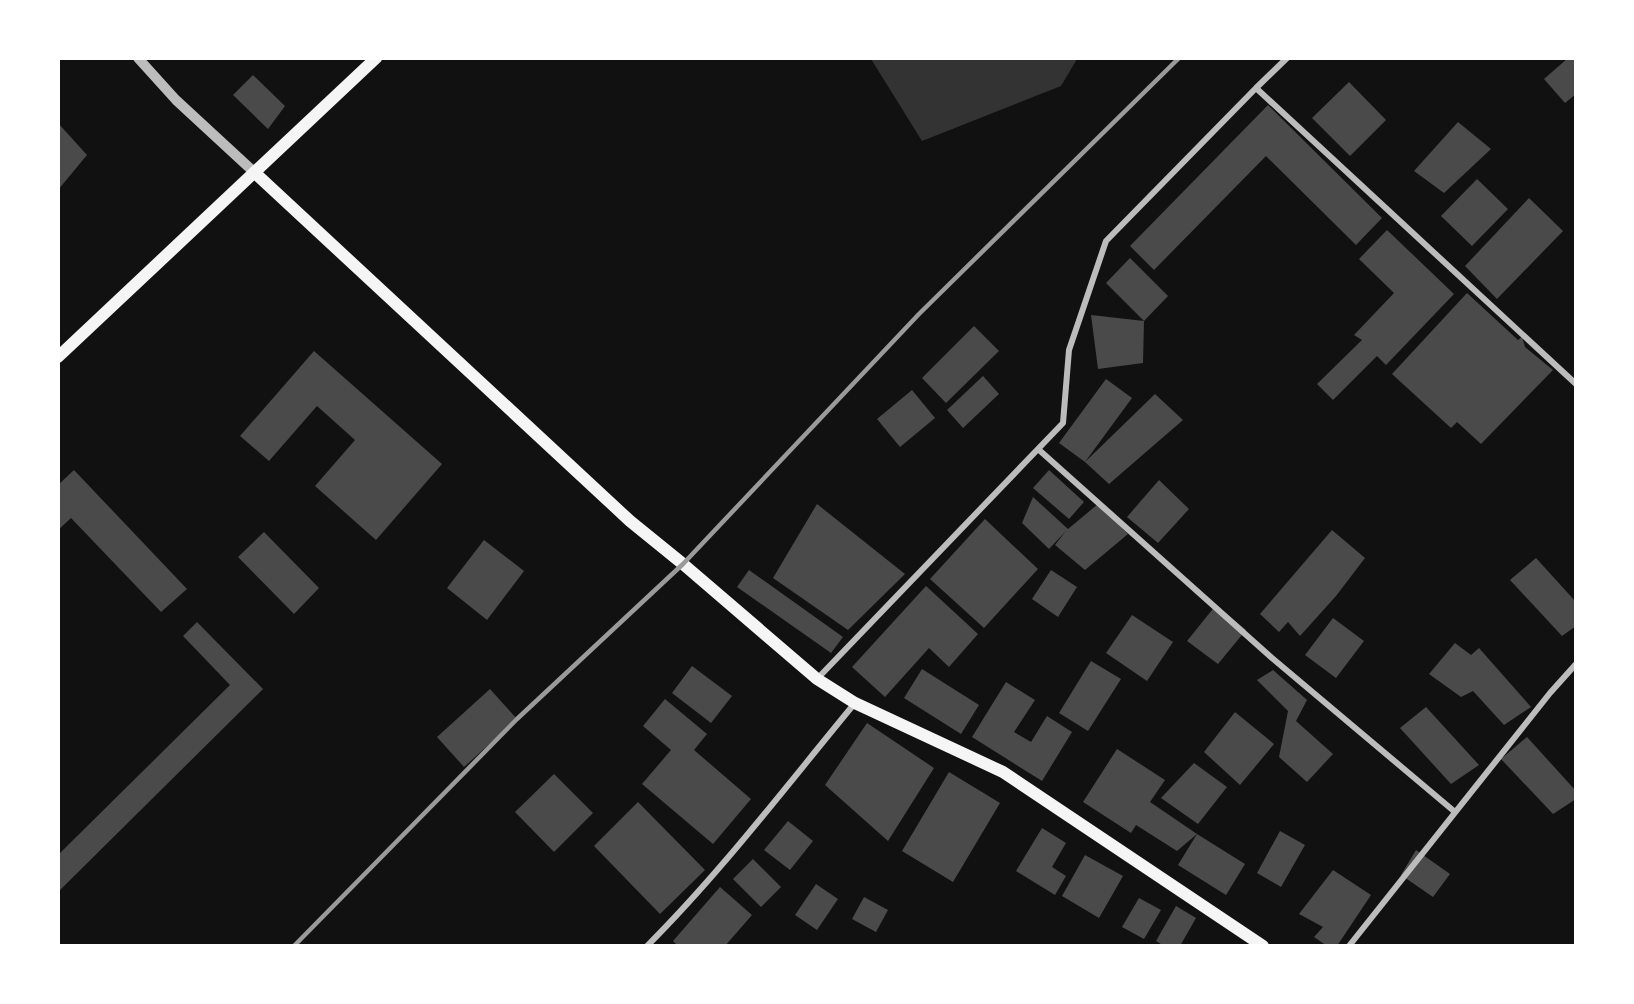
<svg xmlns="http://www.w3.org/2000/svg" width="1634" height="1004" font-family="'Fira Sans Condensed',sans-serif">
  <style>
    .water { fill: #333 }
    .building { fill: #4a4a4a }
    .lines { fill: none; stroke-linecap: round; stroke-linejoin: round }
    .minor { stroke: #bcbcbc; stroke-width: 6 }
    .tertiary { stroke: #bcbcbc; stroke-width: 10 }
    .secondary { stroke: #f5f5f5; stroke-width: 12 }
    .rail { stroke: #9a9a9a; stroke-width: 4.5 }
  </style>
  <rect width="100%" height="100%" fill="#111"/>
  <path class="water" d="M 871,59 L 1077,59 L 1061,86 L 922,141 Z"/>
  <path class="building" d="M 1568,58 L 1576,58 L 1576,94 L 1565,103 L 1544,79 Z
    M 253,75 L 285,106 L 268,129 L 233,95 Z
    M 1349,82 L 1386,120 L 1350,156 L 1312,118 Z
    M 1268,105 L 1382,218 L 1356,245 L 1266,156 L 1154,270 L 1130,246 Z
    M 1458,122 L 1491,149 L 1444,193 L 1414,171 Z
    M 58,123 L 87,155 L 58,190 Z
    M 1477,179 L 1508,209 L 1472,246 L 1441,216 Z
    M 1529,198 L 1563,231 L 1497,299 L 1465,266 Z
    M 1387,230 L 1454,294 L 1386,365 L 1377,356 L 1333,400 L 1317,384 L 1362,340 L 1354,335 L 1394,293 L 1359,259 Z
    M 1130,258 L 1168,296 L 1144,321 L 1106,283 Z
    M 1467,293 L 1518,340 L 1522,337 L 1525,347 L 1553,370 L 1481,444 L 1457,422 L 1451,428 L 1392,374 Z
    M 1091,315 L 1144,321 L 1143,363 L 1098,369 Z
    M 974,326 L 999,351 L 946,403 L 922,378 Z
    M 314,351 L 442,464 L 376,540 L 315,486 L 355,440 L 317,406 L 269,461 L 240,436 Z
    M 983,376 L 999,394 L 963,428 L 947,410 Z
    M 1106,379 L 1132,398 L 1085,462 L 1059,443 Z
    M 912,390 L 935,418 L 900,447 L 877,419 Z
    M 1155,394 L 1183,420 L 1109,484 L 1085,462 Z
    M 74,470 L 187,589 L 161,612 L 71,518 L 58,530 L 58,485 Z
    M 1049,470 L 1084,502 L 1069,519 L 1033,488 Z
    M 1159,480 L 1189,509 L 1158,543 L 1127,517 Z
    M 1033,497 L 1068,529 L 1098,504 L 1128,534 L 1085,570 L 1055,545 L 1066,531 L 1049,549 L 1022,523 Z
    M 817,504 L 905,574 L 848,630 L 773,578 Z
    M 985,519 L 1038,569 L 984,628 L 930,579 Z
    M 1332,530 L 1365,558 L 1336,596 L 1300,636 L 1288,622 L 1279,632 L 1260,614 Z
    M 264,532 L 319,588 L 294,614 L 238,557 Z
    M 484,540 L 524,571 L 487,620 L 447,588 Z
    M 1536,558 L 1576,602 L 1576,626 L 1562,636 L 1510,580 Z
    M 749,570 L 843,637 L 831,653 L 737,587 Z
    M 1051,570 L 1077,587 L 1058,617 L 1032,599 Z
    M 926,586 L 978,634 L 949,667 L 929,648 L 885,697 L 852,667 Z
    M 1216,605 L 1246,630 L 1218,664 L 1187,641 Z
    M 1132,615 L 1173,642 L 1147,681 L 1106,653 Z
    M 1333,618 L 1364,641 L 1336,678 L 1305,655 Z
    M 197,622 L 263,689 L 58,892 L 58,855 L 230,685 L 183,636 Z
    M 1455,643 L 1471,655 L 1479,648 L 1531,707 L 1504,725 L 1473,691 L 1461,697 L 1429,674 Z
    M 1091,661 L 1121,679 L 1088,731 L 1059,713 Z
    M 692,666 L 732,696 L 711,723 L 672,693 Z
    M 922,669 L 979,705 L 961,734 L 904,698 Z
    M 1273,670 L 1307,700 L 1296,721 L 1333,754 L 1307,782 L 1279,757 L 1288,711 L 1257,680 Z
    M 1006,682 L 1035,700 L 1014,732 L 1031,742 L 1047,716 L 1072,732 L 1042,781 L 972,737 Z
    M 490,689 L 517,719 L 464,767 L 437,737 Z
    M 665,699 L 707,734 L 694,750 L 751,799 L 713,844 L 642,784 L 671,750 L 643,726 Z
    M 1426,707 L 1479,765 L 1451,784 L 1400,728 Z
    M 1235,712 L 1274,744 L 1240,785 L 1204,752 Z
    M 867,723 L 934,768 L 888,841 L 825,785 Z
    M 1527,737 L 1576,791 L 1576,799 L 1553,814 L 1501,759 Z
    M 1117,749 L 1165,780 L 1150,802 L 1197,834 L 1177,851 L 1136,825 L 1131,833 L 1083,802 Z
    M 1194,763 L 1227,787 L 1198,824 L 1161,798 Z
    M 949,772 L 1000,803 L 953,882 L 902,851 Z
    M 554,774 L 593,813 L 554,852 L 515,812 Z
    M 638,802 L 705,870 L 660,914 L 594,846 Z
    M 788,821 L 813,841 L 790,870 L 764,850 Z
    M 1042,828 L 1066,843 L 1052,867 L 1066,876 L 1055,895 L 1016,871 Z
    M 1280,831 L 1305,845 L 1281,887 L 1257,873 Z
    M 1197,834 L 1245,864 L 1226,895 L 1178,865 Z
    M 1416,850 L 1450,874 L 1433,897 L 1401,875 Z
    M 1085,855 L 1123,876 L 1099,918 L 1062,896 Z
    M 753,859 L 781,887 L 761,907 L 733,879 Z
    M 1333,870 L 1371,895 L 1337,946 L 1327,946 L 1314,937 L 1323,927 L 1299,914 Z
    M 816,884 L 838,899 L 817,930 L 795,915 Z
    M 720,887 L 752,915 L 725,946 L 678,946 L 673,941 Z
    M 864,897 L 888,910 L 876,932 L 852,919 Z
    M 1139,898 L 1161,910 L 1144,939 L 1122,927 Z
    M 1176,906 L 1196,918 L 1180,946 L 1164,946 L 1156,941 Z"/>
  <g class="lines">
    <path class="minor" d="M 1256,88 L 1576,384
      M 1038,449 L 1272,658 L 1455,812
      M 817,679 L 1063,423 L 1069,350 L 1106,241 L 1256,88 L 1287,58
      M 647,946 C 722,871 787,785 855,703
      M 1349,946 L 1550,693 L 1576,664"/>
    <path class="tertiary" d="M 138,58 L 176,100 L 255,173"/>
    <path class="secondary" d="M 255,173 L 630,521 L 683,564 L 817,679 L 855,703 L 1003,772 L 1263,946
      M 58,357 L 376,58"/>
    <path class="rail" d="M 294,946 L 517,719 L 683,564 L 919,314 L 1179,58"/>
  </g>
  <rect width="1634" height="1004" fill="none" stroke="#ffffff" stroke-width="120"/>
</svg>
